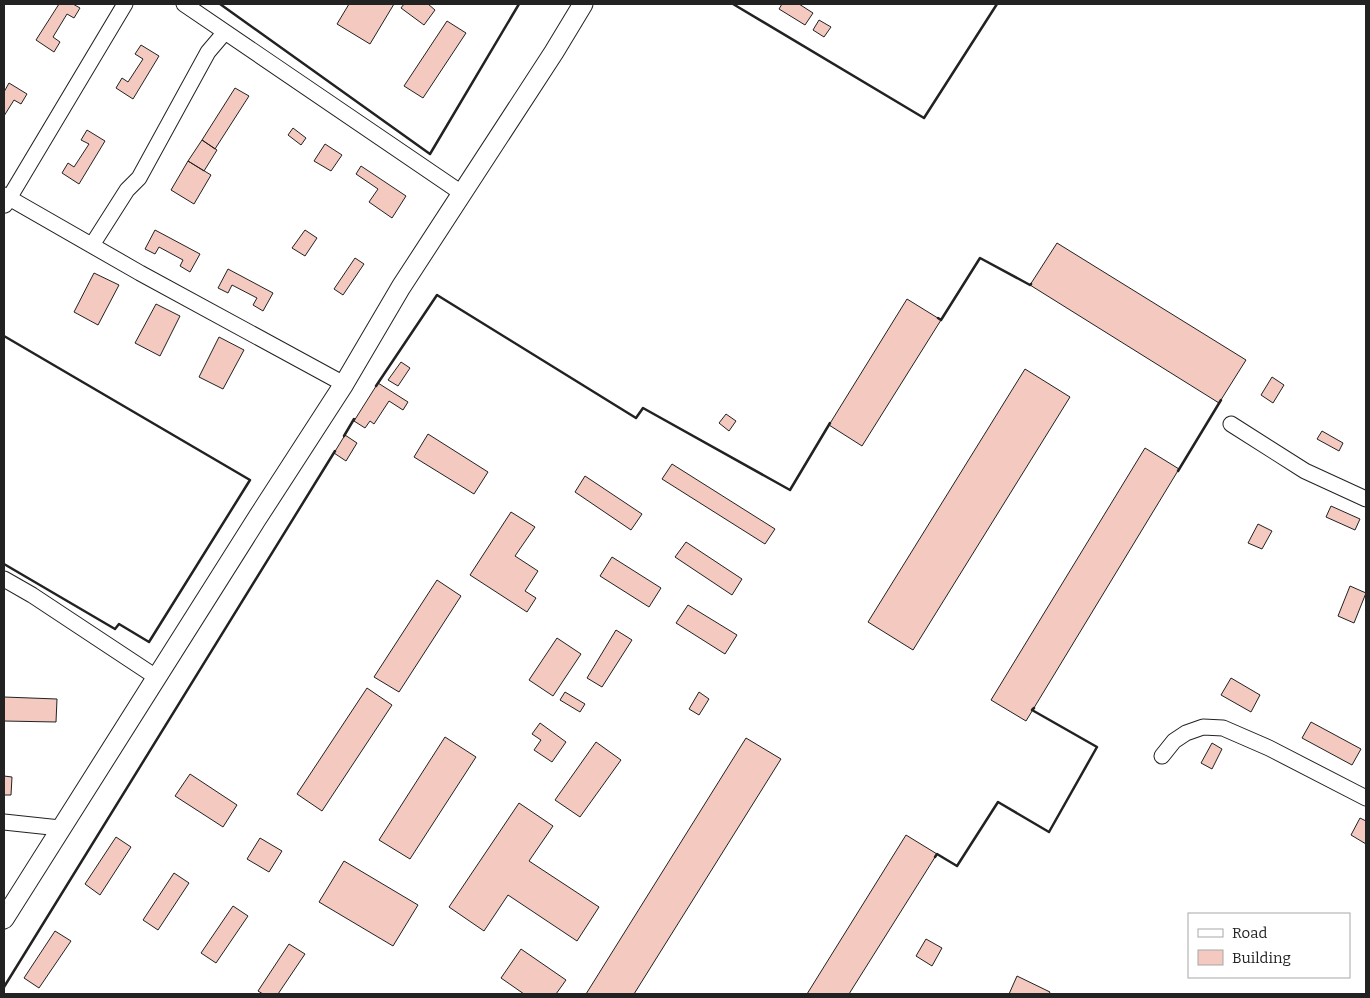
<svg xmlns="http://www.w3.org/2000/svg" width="1370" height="998" font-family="Bitter,serif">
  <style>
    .building { fill: #f3c9c0; stroke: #222 }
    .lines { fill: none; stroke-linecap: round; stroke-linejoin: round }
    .minor-casing { stroke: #222; stroke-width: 17 }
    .major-casing { stroke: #222; stroke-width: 21 }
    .minor { stroke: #fff; stroke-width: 15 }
    .major { stroke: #fff; stroke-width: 19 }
    .wall { stroke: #222; stroke-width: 2.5 }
  </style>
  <rect width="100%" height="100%" fill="#fff"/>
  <path class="building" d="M 59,4 L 73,4 L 80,8 L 74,18 L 67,14 L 53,37 L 60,42 L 54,52 L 36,40 Z
    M 349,4 L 394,4 L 370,44 L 337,24 Z
    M 404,4 L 428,4 L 435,10 L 424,25 L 401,8 Z
    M 782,4 L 799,4 L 813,13 L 805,25 L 779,9 Z
    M 819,20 L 831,27 L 824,37 L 813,30 Z
    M 447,21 L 466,33 L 423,98 L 404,86 Z
    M 141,45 L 159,56 L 133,99 L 116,88 L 122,78 L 128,82 L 143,59 L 135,54 Z
    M 9,83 L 27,94 L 21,104 L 14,100 L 4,116 L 4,92 Z
    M 235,88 L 249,96 L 215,149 L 202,140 Z
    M 293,128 L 306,138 L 301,145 L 288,135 Z
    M 87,130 L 105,141 L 79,184 L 62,173 L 68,163 L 74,167 L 89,144 L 81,140 Z
    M 202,140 L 217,150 L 204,171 L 188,161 Z
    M 325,144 L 342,155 L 331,171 L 314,161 Z
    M 188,161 L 211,175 L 194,204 L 171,190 Z
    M 361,166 L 406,196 L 392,218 L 369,202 L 378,189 L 356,174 Z
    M 155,230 L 200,254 L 190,272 L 180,266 L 183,260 L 159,247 L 155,254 L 145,249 Z
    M 305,230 L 317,238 L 305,256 L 292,248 Z
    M 1057,243 L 1246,360 L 1219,403 L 1030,285 Z
    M 355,258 L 364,264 L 343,295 L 334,289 Z
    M 228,269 L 273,293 L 263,311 L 253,305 L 257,298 L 232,285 L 228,293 L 218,288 Z
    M 94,273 L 119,285 L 98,325 L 74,312 Z
    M 907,299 L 941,320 L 862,446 L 829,425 Z
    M 156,304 L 180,316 L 160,356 L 135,343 Z
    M 219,337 L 244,350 L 223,389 L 199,377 Z
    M 401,362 L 410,368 L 398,386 L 388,380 Z
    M 1025,369 L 1070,397 L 913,650 L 868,622 Z
    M 1272,377 L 1284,385 L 1273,403 L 1261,395 Z
    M 378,383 L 408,402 L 403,410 L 389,401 L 374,424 L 370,421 L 365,428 L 354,421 Z
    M 726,414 L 736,421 L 729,431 L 719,423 Z
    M 1322,431 L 1343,443 L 1339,451 L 1317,439 Z
    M 428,434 L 488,472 L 474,494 L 414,457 Z
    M 345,435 L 357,443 L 346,461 L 334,453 Z
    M 1145,448 L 1179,469 L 1026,721 L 991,700 Z
    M 672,464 L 775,529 L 765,544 L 662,479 Z
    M 585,476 L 642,514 L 631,530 L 575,492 Z
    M 1331,506 L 1360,519 L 1355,530 L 1326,517 Z
    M 511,512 L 535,527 L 515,556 L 538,571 L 525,591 L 536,598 L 527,612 L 470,575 Z
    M 1258,524 L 1272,531 L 1262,549 L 1248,543 Z
    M 686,542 L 742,579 L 732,595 L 675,557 Z
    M 612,557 L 661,588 L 649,607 L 600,576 Z
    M 437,580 L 461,596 L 399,692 L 374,677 Z
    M 1350,586 L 1366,593 L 1354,623 L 1338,616 Z
    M 688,605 L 737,635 L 725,654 L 676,623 Z
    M 616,630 L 632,640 L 602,687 L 587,678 Z
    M 557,638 L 581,654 L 553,696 L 529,680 Z
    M 1231,678 L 1260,695 L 1251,712 L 1221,695 Z
    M 367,688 L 392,705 L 322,811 L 297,794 Z
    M 565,692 L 585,704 L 580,712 L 560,700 Z
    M 699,692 L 709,699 L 699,715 L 689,709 Z
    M 4,697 L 57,699 L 56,722 L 4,721 Z
    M 1311,722 L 1361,749 L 1352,765 L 1302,738 Z
    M 540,723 L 566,742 L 552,762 L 534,750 L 541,740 L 532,734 Z
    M 445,737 L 476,757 L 410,859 L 379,840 Z
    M 746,738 L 781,759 L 634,994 L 586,994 Z
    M 596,742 L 621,760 L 580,817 L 555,800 Z
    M 1212,743 L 1222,749 L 1212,769 L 1201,763 Z
    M 190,774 L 237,805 L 223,827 L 175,796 Z
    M 4,776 L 12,777 L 11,795 L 4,795 Z
    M 519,803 L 553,826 L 529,861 L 599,907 L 577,941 L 508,895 L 484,931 L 449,907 Z
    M 1360,818 L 1366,821 L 1366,844 L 1351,835 Z
    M 906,835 L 937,854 L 849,994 L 807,994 Z
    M 116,837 L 131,847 L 100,895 L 85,884 Z
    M 260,838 L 282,851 L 269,872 L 247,859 Z
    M 344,861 L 418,905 L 393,946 L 319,902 Z
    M 174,873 L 189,883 L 158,930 L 143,920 Z
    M 233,906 L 248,916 L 216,963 L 201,953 Z
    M 55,931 L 71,941 L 39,988 L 24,978 Z
    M 926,939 L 942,948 L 932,966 L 916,956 Z
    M 289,944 L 305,954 L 278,994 L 263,994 L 258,991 Z
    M 521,949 L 566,980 L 556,994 L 524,994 L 501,978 Z
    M 1017,976 L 1050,992 L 1049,994 L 1009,994 Z"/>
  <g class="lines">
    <g class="minor-casing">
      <path id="minor" d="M 184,4 L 463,194
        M 4,195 L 140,273 L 344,384
        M 5,205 L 125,4
        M 92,245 L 127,190 L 139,178 L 208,52 L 225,32
        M 1231,424 L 1305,471 L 1366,499
        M 4,579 L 32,595 L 156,677
        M 1162,756 L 1174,741 L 1186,733 L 1203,727 L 1223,728 L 1269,748 L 1366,798
        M 4,822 L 60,828"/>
    </g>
    <g class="major-casing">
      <path id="major" d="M 4,919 L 256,520 L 344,384 L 401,287 L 554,52 L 583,4"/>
    </g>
    <use href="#minor" class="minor"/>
    <use href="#major" class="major"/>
    <path class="wall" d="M 220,4 L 430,154 L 519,4
      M 733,4 L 924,118 L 997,4
      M 938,318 L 941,320 L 980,258 L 1030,285 L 1031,284
      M 4,336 L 250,480 L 149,642 L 119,624 L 115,629 L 4,564
      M 376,386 L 437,295 L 636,418 L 643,408 L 790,490 L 830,423
      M 344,436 L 354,419
      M 1178,471 L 1221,400
      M 935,857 L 937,854 L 957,866 L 998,802 L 1049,832 L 1097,747 L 1032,710 L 1034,708
      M 4,987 L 335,451"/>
  </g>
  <rect width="1370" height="998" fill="none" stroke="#222222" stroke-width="10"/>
  <rect x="1188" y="913" width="162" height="65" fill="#ffffff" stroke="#a7a7a7"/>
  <rect x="1198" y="929" width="25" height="8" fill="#ffffff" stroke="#a7a7a7"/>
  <text x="1232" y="938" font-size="15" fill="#222222">Road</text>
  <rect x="1198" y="950" width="25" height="15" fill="#f3c9c0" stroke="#a7a7a7"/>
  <text x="1232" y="963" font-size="15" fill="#222222">Building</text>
</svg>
